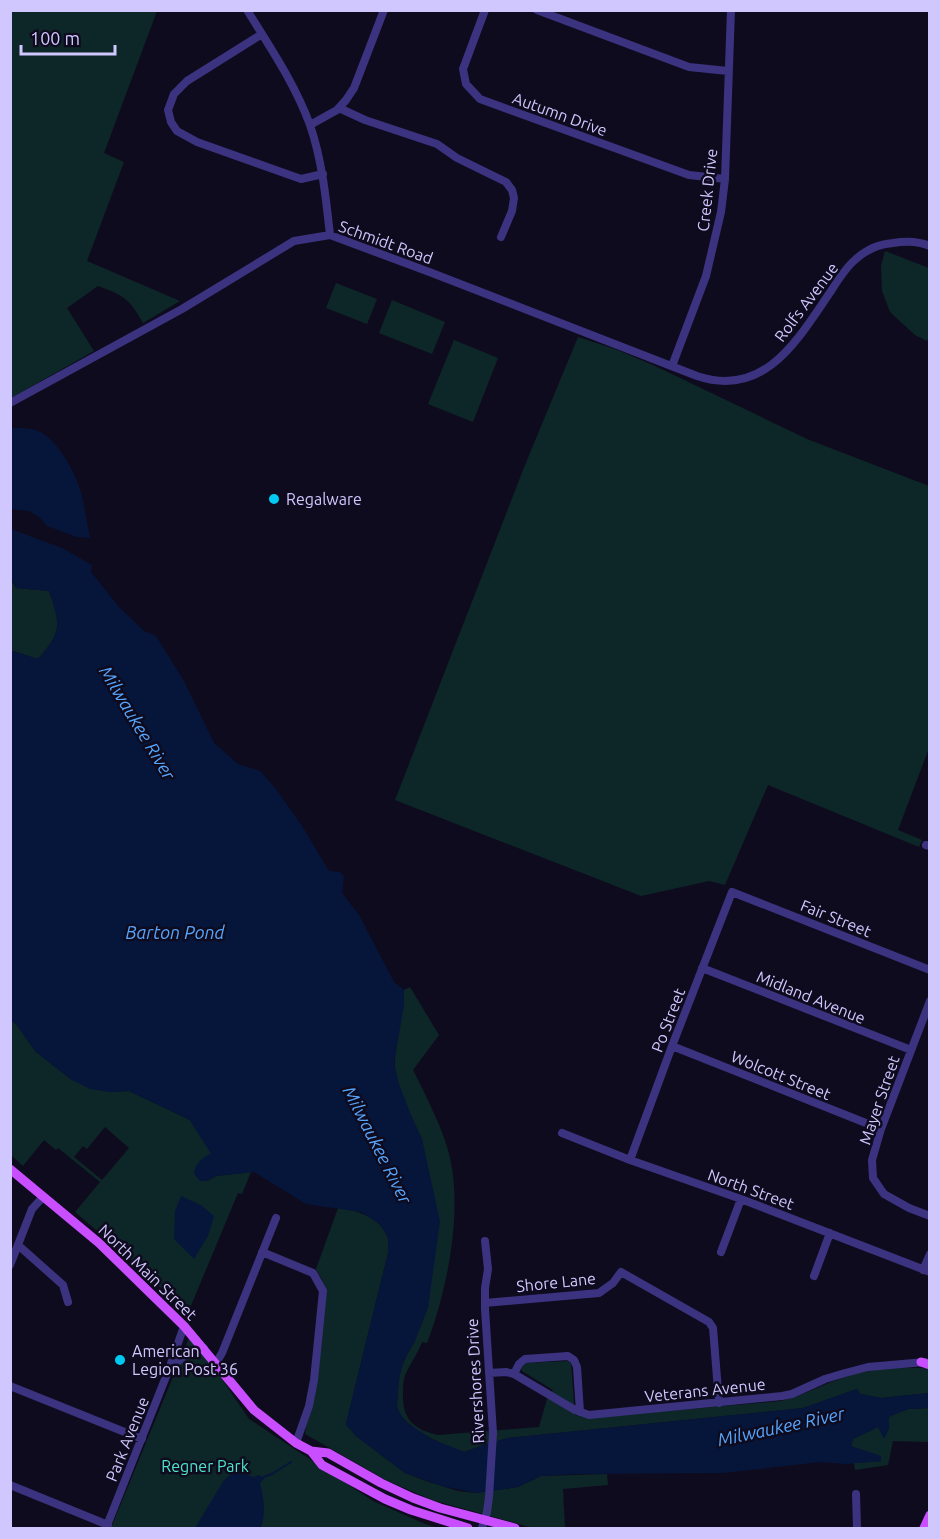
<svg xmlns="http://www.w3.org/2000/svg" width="940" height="1539" font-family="Ubuntu,sans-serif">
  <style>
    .green { fill: #0d2728; fill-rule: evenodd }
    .water { fill: #06163b }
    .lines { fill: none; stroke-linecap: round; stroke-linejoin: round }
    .stream { stroke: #06163b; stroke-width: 2 }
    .minor { stroke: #3b337f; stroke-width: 8 }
    .major { stroke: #c84eff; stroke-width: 9 }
    .poi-dot { fill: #00caf2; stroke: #0f0b1e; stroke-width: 2 }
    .labels { text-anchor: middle; stroke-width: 5; stroke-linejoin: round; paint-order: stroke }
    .street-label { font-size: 16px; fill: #d1c7ff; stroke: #0f0b1e }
    .poi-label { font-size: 16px; fill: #d1c7ff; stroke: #0f0b1e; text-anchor: start }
    .park-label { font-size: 16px; fill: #4ee4c8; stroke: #0f0b1e }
    .water-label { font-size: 18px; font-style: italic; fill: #55a6ff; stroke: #0f0b1e }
  </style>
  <rect width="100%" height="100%" fill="#0f0b1e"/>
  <path class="green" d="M 11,10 L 157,11 L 104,153 L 124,162 L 87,261 L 180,301 L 143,323 C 130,299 123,295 98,286 L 67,308 L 94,351 L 11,398 Z
    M 885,251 L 929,268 L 930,334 L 927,341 L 915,335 L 890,312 L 882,291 L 881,266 Z
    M 336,283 L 377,299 L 367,324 L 326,308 Z
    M 392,300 L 445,322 L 432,354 L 379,333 Z
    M 578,337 L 615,349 L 653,365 L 807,439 L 929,486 L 929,748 L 898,830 L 922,840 L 919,847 L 768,785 L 725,885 L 709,881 L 641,896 L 395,800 L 525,465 Z
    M 454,340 L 498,358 L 473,422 L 428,404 Z
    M 10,578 L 16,588 L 49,591 C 61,625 62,632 38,659 C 29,657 20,652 11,651 Z
    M 410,987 L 439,1035 L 413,1070 C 425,1094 441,1125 448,1150 C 464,1207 448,1288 427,1343 L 422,1342 C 418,1353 412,1361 407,1371 C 403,1378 403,1386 403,1394 C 402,1419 414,1430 438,1435 L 539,1427 L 547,1399 L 553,1390 L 522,1371 L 521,1367 L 527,1363 L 568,1361 L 571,1363 L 575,1415 L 588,1418 L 781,1401 C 805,1395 827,1382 851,1375 C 877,1367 903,1368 929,1368 L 929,1393 L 881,1398 L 860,1394 L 857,1389 L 803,1408 L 508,1438 L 483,1445 L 465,1452 C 447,1447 402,1428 397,1407 C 396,1403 398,1397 398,1393 C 399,1370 403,1361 415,1341 L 422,1139 C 413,1120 393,1082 395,1060 C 396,1037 404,1014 404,990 Z
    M 10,1020 L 16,1024 L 36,1052 L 72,1080 L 110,1092 L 129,1091 L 190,1120 L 212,1154 L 207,1181 L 216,1176 L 251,1172 L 242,1194 L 238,1193 L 190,1308 L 185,1312 L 137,1265 L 75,1212 L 100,1182 L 58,1148 L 56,1150 L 44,1140 L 23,1166 L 11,1155 ZM 105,1127 L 129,1148 L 102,1180 L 74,1157 L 83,1146 L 87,1149 Z
    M 338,1208 C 357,1210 383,1218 388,1239 C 389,1243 388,1249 388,1253 L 346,1424 L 356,1436 L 405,1473 L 426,1481 L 458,1491 L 476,1493 L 518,1487 L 541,1476 L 607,1474 L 608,1485 L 563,1489 L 565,1528 L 533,1528 L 432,1500 L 386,1480 L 305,1434 L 324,1289 L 322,1280 L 316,1269 Z
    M 191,1333 L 249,1419 L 373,1501 L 425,1524 L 438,1528 L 111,1528 Z
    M 929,1408 L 929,1442 L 893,1441 L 888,1465 L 855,1470 L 854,1463 L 881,1461 L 851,1446 L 853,1439 L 878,1427 L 884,1438 L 889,1428 L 888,1417 L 908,1409 Z"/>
  <path class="water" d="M 15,428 C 23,428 31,428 38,431 C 58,439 77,476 82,496 C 85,510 87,524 90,538 L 77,537 L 47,526 L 39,517 L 29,511 L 11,509 L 11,429 Z
    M 11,529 L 62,548 L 92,565 L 91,572 L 119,607 L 144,631 L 156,636 L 184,681 L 214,743 L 238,764 L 260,771 L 276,789 L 302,826 L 329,871 L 340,872 L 344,877 L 342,893 L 359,915 L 394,982 L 404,990 L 404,1005 L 394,1063 L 399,1084 L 411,1115 L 422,1139 L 440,1221 L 428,1308 L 415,1341 L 404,1360 L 399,1378 L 397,1408 L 405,1421 L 431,1439 L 465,1452 L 483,1445 L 508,1438 L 803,1408 L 857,1389 L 860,1394 L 881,1398 L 929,1393 L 929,1408 L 908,1409 L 889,1417 L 889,1428 L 884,1439 L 878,1427 L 853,1439 L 851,1446 L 881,1456 L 881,1461 L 846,1464 L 821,1462 L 723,1473 L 577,1474 L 541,1476 L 518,1487 L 476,1493 L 442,1486 L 405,1473 L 356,1436 L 346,1425 L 347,1419 L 388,1253 L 388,1238 L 380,1224 L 361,1212 L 306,1204 L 254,1172 L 216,1176 L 207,1181 L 200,1181 L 194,1174 C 195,1164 202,1157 211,1154 L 190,1120 L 129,1091 L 110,1092 L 90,1089 L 72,1080 L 36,1052 L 16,1024 L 11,1020 L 10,651 C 20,652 29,657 38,659 C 62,632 61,625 49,591 L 16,588 L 11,578 Z
    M 181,1196 L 201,1205 L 214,1216 L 208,1236 L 194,1259 L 174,1239 L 175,1211 Z
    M 235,1471 L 254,1477 L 259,1475 L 264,1479 L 260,1483 C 264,1499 266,1513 261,1528 L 195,1528 L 224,1480 Z"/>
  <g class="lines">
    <path class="stream" d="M 261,1478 L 272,1474 L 291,1462"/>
    <path class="minor" d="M 247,10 C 270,47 295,84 310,125 C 322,160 326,198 330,235
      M 485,10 L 463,69 L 466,84 L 480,99 L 689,175 L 725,179
      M 537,10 L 689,67 L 728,71
      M 262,34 L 187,81 L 174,94 L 168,110 L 171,122 L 177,131 L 197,142 L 301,179 L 323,174
      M 339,108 L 365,120 L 437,144 L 457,158 L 506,182 L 512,190 L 514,198 L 512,211 L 501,237
      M 310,125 L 337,110 L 346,100 L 354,88 L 384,10
      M 672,366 L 706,276 L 721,212 L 725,179 L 731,10
      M 10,403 L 182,309 L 294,241 L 330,235 L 432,273 L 697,376 C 765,399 798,339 831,291 C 838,280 846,267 856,259 C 866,250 880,244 893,243 C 905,241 918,241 930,246
      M 926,845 L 930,846
      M 702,968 L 911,1050
      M 930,1001 L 881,1129 L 872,1160 L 873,1178 L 884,1194 L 909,1208 L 930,1216
      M 672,1046 L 881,1129
      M 562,1133 L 630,1160 L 741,1199 L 930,1272
      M 630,1160 L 672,1046 L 732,892 L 930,970
      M 18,1245 L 63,1285 L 68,1302
      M 262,1252 L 313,1273 L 323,1291 L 314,1380 L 309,1406 L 296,1443
      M 721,1252 L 741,1199
      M 10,1265 L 32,1209 L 43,1197
      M 923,1270 L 930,1254
      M 814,1276 L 830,1233
      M 485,1303 L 599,1293 L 613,1283 L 621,1272 L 709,1322 L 713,1328 L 719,1403
      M 216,1363 L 222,1353 L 276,1218
      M 170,1368 L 188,1353 L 204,1348
      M 489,1373 L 506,1372 L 514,1374 L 575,1410 L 589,1415 L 782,1396 L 792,1394 L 825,1379 L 845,1373 L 868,1367 L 925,1362
      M 514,1374 L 519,1364 L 525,1359 L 568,1356 L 574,1360 L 577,1367 L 580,1412
      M 10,1386 L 142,1439
      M 10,1485 L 108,1525
      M 856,1494 L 857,1528
      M 106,1528 L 169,1369 L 184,1326
      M 482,1528 L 487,1512 L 489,1497 L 493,1433 L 485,1309 L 485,1288 L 488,1269 L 485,1241"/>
    <path class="major" d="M 10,1169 L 99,1243 L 144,1287 L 184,1326 L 254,1410 L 296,1443 L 311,1451 L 328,1453 L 381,1483 L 413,1498 L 440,1508 L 515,1528
      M 921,1362 L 930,1365
      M 311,1451 L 322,1465 L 385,1499 L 411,1510 L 468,1528
      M 924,1528 L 930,1515"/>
  </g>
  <g class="poi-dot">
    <circle cx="274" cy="499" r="6"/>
    <circle cx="120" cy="1360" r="6"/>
  </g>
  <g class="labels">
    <g class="street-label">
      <text transform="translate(560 114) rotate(20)" y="6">Autumn Drive</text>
      <text transform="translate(707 190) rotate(-84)" y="6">Creek Drive</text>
      <text transform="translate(386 242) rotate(20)" y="6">Schmidt Road</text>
      <text transform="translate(806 302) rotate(-53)" y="6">Rolfs Avenue</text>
      <text transform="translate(836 918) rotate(22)" y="6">Fair Street</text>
      <text transform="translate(811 997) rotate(22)" y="6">Midland Avenue</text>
      <text transform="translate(668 1020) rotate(-69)" y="6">Po Street</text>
      <text transform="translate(781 1075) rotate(22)" y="6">Wolcott Street</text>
      <text transform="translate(879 1100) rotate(-71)" y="6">Mayer Street</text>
      <text transform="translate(751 1189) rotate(20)" y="6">North Street</text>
      <text transform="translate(148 1272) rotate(44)" y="6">North Main Street</text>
      <text transform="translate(556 1282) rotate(-6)" y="6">Shore Lane</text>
      <text transform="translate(475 1381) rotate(-93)" y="6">Rivershores Drive</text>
      <text transform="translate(705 1390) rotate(-6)" y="6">Veterans Avenue</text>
      <text transform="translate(127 1439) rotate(-68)" y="6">Park Avenue</text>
    </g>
    <g class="poi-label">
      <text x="286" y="505">Regalware</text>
      <text x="132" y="1357">American<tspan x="132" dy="18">Legion Post 36</tspan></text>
    </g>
    <g class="park-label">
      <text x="205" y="1472">Regner Park</text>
    </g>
    <g class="water-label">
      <text transform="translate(137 723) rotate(59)" y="6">Milwaukee River</text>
      <text x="175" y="939">Barton Pond</text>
      <text transform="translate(377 1145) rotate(63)" y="6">Milwaukee River</text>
      <text transform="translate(781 1427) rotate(-12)" y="6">Milwaukee River</text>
    </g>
  </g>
  <rect width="940" height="1539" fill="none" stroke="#d1c7ff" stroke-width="24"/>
  <path d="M21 45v9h94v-9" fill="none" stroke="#d1c7ff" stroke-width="3"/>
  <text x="30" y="45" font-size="18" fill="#d1c7ff" stroke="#0f0b1e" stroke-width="4.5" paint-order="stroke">100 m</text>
</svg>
